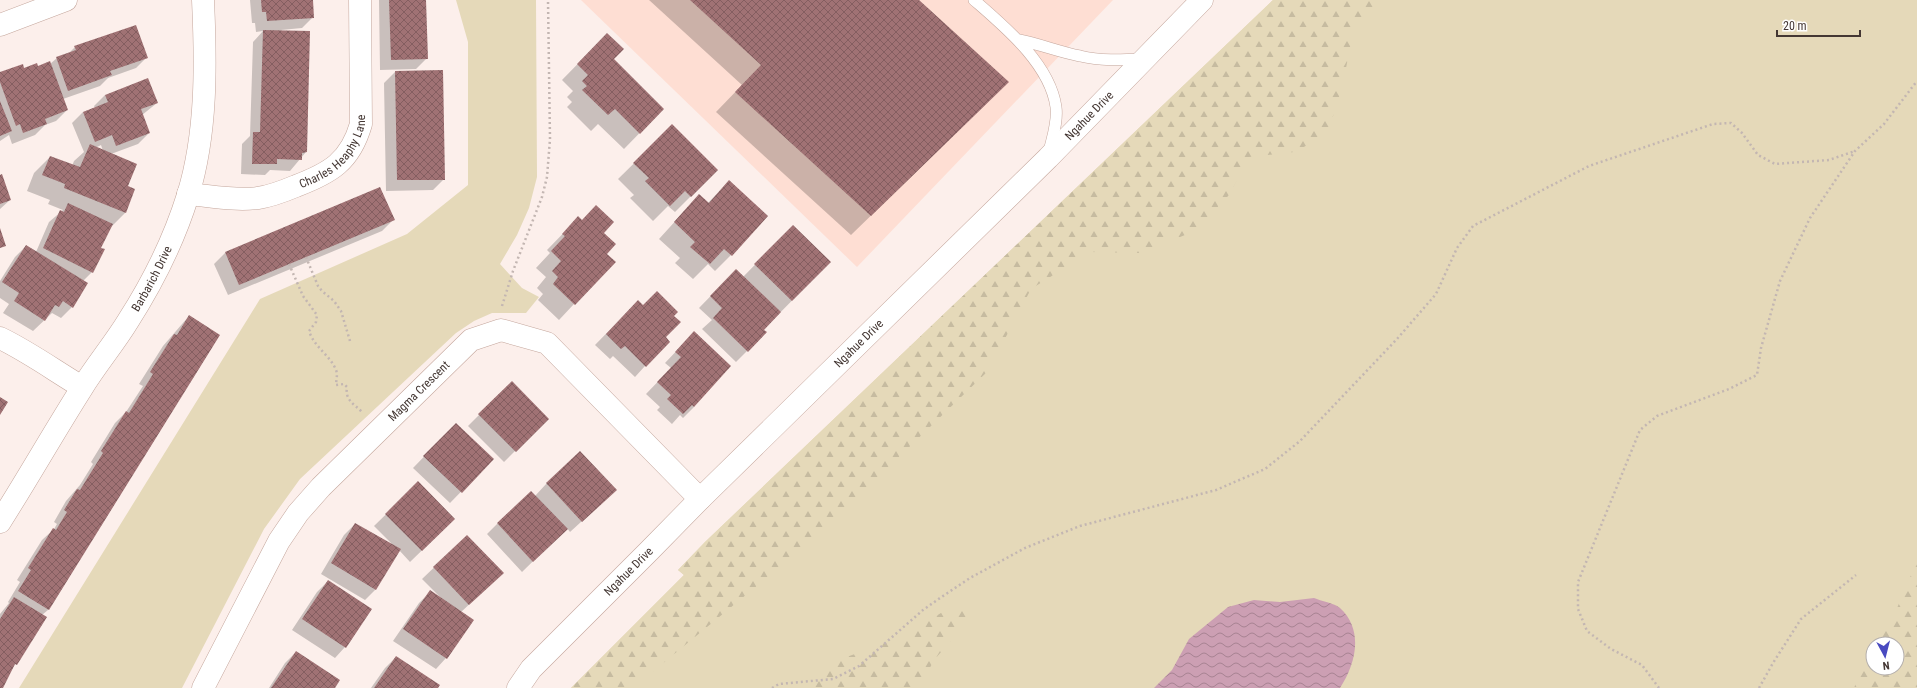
<svg xmlns="http://www.w3.org/2000/svg" width="1917" height="688" font-family="'Roboto Condensed',sans-serif">
  <style>
    .built { fill: #feded3 }
    .grass { fill: #e5d9b9; fill-rule: evenodd }
    .forest { fill: url(#forest-firs) }
    .water { fill: url(#water-waves) }
    .shadow { fill: #0003; fill-rule: evenodd }
    .building { fill: url(#building-cross-hatch) }
    .lines { fill: none; stroke-linecap: round; stroke-linejoin: round }
    .lane-casing { stroke: #c4a69c; stroke-width: 12 }
    .street-casing { stroke: #c4a69c; stroke-width: 23 }
    .secondary-casing { stroke: #c4a69c; stroke-width: 23 }
    .path { stroke: #c3b6b2; stroke-width: 2.5; stroke-dasharray: 2 3; stroke-linecap: butt }
    .lane { stroke: #fff; stroke-width: 11 }
    .street { stroke: #fff; stroke-width: 22 }
    .secondary { stroke: #fff; stroke-width: 22 }
    .labels { text-anchor: middle; stroke-width: 4; stroke-linejoin: round; paint-order: stroke }
    .street-label { font-size: 12px; fill: #443733; stroke: #fff }
  </style>
  <defs>
    <pattern id="forest-firs" width="22" height="20" patternUnits="userSpaceOnUse"><rect width="22" height="20" fill="#e5d9b9"/><path d="M5 1l3.5 6h-7zM16 11l3.5 6h-7z" fill="#c6bba0"/></pattern>
    <pattern id="water-waves" width="16" height="10" patternUnits="userSpaceOnUse"><rect width="16" height="10" fill="#cc9fb3"/><path d="M0 5q4-4 8 0t8 0" fill="none" stroke="#a78292"/></pattern>
    <pattern id="building-cross-hatch" width="8" height="8" patternUnits="userSpaceOnUse"><rect width="8" height="8" fill="#a07274"/><path d="M0 0l8 8M0 8l8-8" fill="none" stroke="#845e60"/></pattern>
  </defs>
  <rect width="100%" height="100%" fill="#fcefeb"/>
  <path class="built" d="M 581,0 L 1113,0 L 857,267 Z"/>
  <path class="grass" d="M 456,0 L 536,0 L 537,177 L 529,208 L 517,235 L 500,264 L 522,288 L 539,297 L 526,313 L 492,313 L 474,321 L 456,333 L 300,479 L 264,529 L 182,688 L 19,688 L 260,299 L 407,234 L 468,185 L 468,42 Z
    M 1273,0 L 1917,0 L 1917,688 L 571,688 L 684,575 L 678,570 L 705,542 ZM 1873,644 L 1897,644 L 1897,668 L 1873,668 Z"/>
  <path class="forest" d="M 1273,0 L 1379,0 L 1354,28 L 1342,88 L 1327,135 L 1294,152 L 1249,157 L 1229,195 L 1195,231 L 1140,253 L 1090,252 L 1031,289 L 988,371 L 816,537 L 633,688 L 571,688 L 684,575 L 678,570 L 705,542 Z
    M 1917,561 L 1917,688 L 1854,688 L 1862,668 L 1873,650 L 1873,668 L 1897,668 L 1897,644 L 1876,644 L 1895,613 Z
    M 972,609 L 961,629 L 935,659 L 918,688 L 808,688 L 844,658 L 908,634 L 944,611 Z"/>
  <path class="water" d="M 1314,598 C 1321,601 1334,603 1340,608 C 1364,630 1356,664 1340,688 L 1154,688 L 1172,670 L 1189,639 L 1228,607 L 1254,600 L 1280,602 Z"/>
  <path class="shadow" d="M 250,0 L 312,0 L 313,17 L 302,28 L 281,30 L 306,152 L 290,171 L 270,170 L 265,175 L 241,174 L 242,144 L 250,136 L 253,42 L 263,31 L 256,32 L 255,23 L 252,23 Z
    M 379,0 L 425,0 L 427,58 L 416,69 L 380,70 Z
    M 649,0 L 917,0 L 988,102 L 851,235 L 716,112 L 742,85 Z
    M 607,34 L 612,59 L 663,109 L 624,149 L 598,124 L 591,131 L 567,107 L 572,102 L 567,97 L 573,91 L 562,80 Z
    M 75,47 L 147,57 L 136,68 L 108,78 L 100,86 L 63,99 L 67,110 L 56,121 L 45,125 L 35,135 L 12,144 L 9,135 L 0,141 L 0,73 L 50,64 L 57,58 L 69,53 Z
    M 395,72 L 444,179 L 433,190 L 386,191 L 384,83 Z
    M 105,95 L 157,103 L 142,115 L 149,133 L 138,144 L 111,154 L 127,187 L 134,190 L 125,213 L 111,227 L 100,248 L 92,272 L 83,281 L 72,307 L 61,318 L 52,313 L 33,331 L 3,313 L 9,304 L 0,298 L 0,281 L 15,257 L 26,246 L 36,252 L 49,222 L 63,210 L 48,204 L 50,200 L 27,191 L 34,173 L 50,157 L 72,166 L 74,161 L 84,152 L 72,123 L 83,112 L 95,108 L 94,106 ZM 101,145 L 103,151 L 95,148 Z
    M 672,126 L 717,170 L 675,212 L 668,206 L 653,221 L 630,198 L 634,195 L 618,179 Z
    M 0,176 L 10,200 L 0,209 Z
    M 729,181 L 731,255 L 715,271 L 708,264 L 693,279 L 675,263 L 680,258 L 659,239 L 699,195 L 708,203 Z
    M 578,218 L 602,233 L 574,304 L 559,320 L 538,300 L 543,294 L 537,288 L 546,277 L 536,268 L 550,253 L 547,250 Z
    M 393,220 L 382,231 L 228,295 L 214,264 L 225,253 Z
    M 793,226 L 830,262 L 763,330 L 766,332 L 736,362 L 702,329 L 712,320 L 699,308 L 736,270 L 743,277 Z
    M 638,301 L 643,306 L 673,316 L 664,338 L 645,366 L 635,377 L 613,356 L 610,359 L 595,345 Z
    M 189,316 L 219,335 L 48,610 L 42,615 L 45,617 L 0,688 L 0,614 L 9,603 L 8,602 L 20,582 L 17,580 L 42,540 L 54,529 L 57,524 L 54,522 L 66,501 L 80,485 L 93,464 L 91,462 L 115,423 L 126,412 L 143,386 L 139,384 L 163,346 Z
    M 683,344 L 694,407 L 683,418 L 680,415 L 672,424 L 657,410 L 660,407 L 646,394 L 671,368 L 665,363 Z
    M 512,382 L 547,419 L 504,462 L 468,426 Z
    M 445,435 L 493,459 L 450,503 L 413,468 Z
    M 418,483 L 443,530 L 410,562 L 399,550 L 376,589 L 365,600 L 321,574 L 344,535 L 355,524 L 395,547 L 374,526 Z
    M 547,483 L 604,501 L 570,532 L 567,528 L 522,572 L 487,534 L 498,523 L 535,496 Z
    M 467,536 L 491,584 L 460,613 L 446,658 L 436,669 L 393,641 L 419,603 L 430,592 L 442,599 L 422,579 Z
    M 328,581 L 345,647 L 335,658 L 292,630 L 317,592 Z
    M 296,652 L 334,688 L 269,688 L 285,663 Z
    M 396,657 L 437,688 L 371,688 L 385,668 Z"/>
  <path class="building" d="M 261,0 L 313,0 L 314,18 L 267,21 L 266,12 L 262,12 Z
    M 389,0 L 426,0 L 428,59 L 391,60 Z
    M 690,0 L 919,0 L 1009,82 L 871,216 L 735,92 L 761,65 Z
    M 136,25 L 148,58 L 110,71 L 112,75 L 68,91 L 56,57 L 76,50 L 74,46 Z
    M 263,30 L 310,31 L 307,152 L 302,153 L 302,160 L 277,159 L 277,164 L 252,164 L 253,132 L 260,132 Z
    M 607,33 L 624,49 L 614,59 L 664,109 L 640,134 L 615,109 L 608,115 L 582,90 L 587,86 L 582,81 L 588,75 L 577,64 Z
    M 50,61 L 68,110 L 45,119 L 47,124 L 23,133 L 20,124 L 16,126 L 0,82 L 0,72 L 23,64 L 24,68 L 37,63 L 38,66 Z
    M 443,70 L 445,180 L 397,180 L 395,71 Z
    M 148,78 L 158,103 L 141,109 L 150,133 L 116,146 L 112,135 L 95,142 L 83,112 L 108,102 L 105,95 Z
    M 0,101 L 12,131 L 0,136 Z
    M 672,124 L 718,170 L 691,197 L 685,191 L 670,206 L 645,181 L 649,178 L 633,163 Z
    M 90,144 L 137,164 L 128,186 L 135,189 L 126,213 L 64,188 L 65,184 L 42,175 L 50,156 L 80,167 Z
    M 2,174 L 11,200 L 0,204 L 0,175 Z
    M 729,180 L 768,216 L 732,256 L 724,249 L 710,264 L 690,247 L 695,242 L 674,222 L 699,194 L 709,203 Z
    M 380,187 L 395,220 L 239,285 L 225,252 Z
    M 68,203 L 113,224 L 101,248 L 105,249 L 93,273 L 43,248 L 60,210 L 64,212 Z
    M 596,205 L 614,222 L 604,233 L 616,244 L 607,254 L 616,262 L 575,305 L 553,284 L 558,277 L 552,271 L 561,261 L 551,251 L 565,236 L 562,234 L 578,216 L 582,220 Z
    M 793,225 L 831,262 L 792,301 L 754,264 Z
    M 0,228 L 6,246 L 0,248 Z
    M 26,245 L 88,283 L 73,308 L 63,301 L 59,307 L 55,305 L 45,321 L 14,301 L 19,293 L 2,282 Z
    M 736,269 L 781,312 L 764,330 L 767,332 L 748,352 L 713,318 L 722,308 L 710,296 Z
    M 657,291 L 678,312 L 674,316 L 681,322 L 666,337 L 670,342 L 646,367 L 625,346 L 621,349 L 606,334 L 638,300 L 643,305 Z
    M 189,315 L 220,335 L 49,610 L 18,591 L 31,570 L 28,568 L 53,528 L 56,530 L 67,512 L 64,510 L 77,489 L 80,490 L 103,453 L 101,451 L 126,411 L 129,413 L 153,374 L 150,372 L 174,334 L 177,335 Z
    M 694,331 L 731,366 L 694,407 L 692,405 L 683,414 L 667,399 L 671,395 L 657,382 L 681,357 L 675,352 Z
    M 512,381 L 549,419 L 516,452 L 478,414 Z
    M 0,397 L 8,402 L 0,415 Z
    M 456,423 L 494,459 L 462,493 L 423,456 Z
    M 580,451 L 617,490 L 582,522 L 546,483 Z
    M 418,481 L 455,519 L 422,551 L 385,514 Z
    M 531,491 L 568,529 L 533,562 L 497,523 Z
    M 355,523 L 401,549 L 376,590 L 331,563 Z
    M 467,535 L 504,573 L 469,605 L 433,567 Z
    M 328,580 L 372,609 L 346,648 L 302,619 Z
    M 430,590 L 474,620 L 447,659 L 403,629 Z
    M 14,597 L 47,617 L 17,665 L 15,664 L 3,688 L 0,688 L 0,619 Z
    M 296,651 L 340,680 L 335,688 L 271,688 Z
    M 396,656 L 440,685 L 438,688 L 374,688 Z"/>
  <g class="lines">
    <g class="lane-casing">
      <path id="lane" d="M 974,0 C 1005,27 1050,64 1056,107 C 1058,122 1052,138 1049,152
        M 1019,40 C 1040,44 1059,52 1080,56 C 1101,61 1121,60 1142,59"/>
    </g>
    <g class="street-casing">
      <g id="street">
        <path d="M 0,25 L 66,0"/>
        <path id="s1" d="M 188,194 C 211,196 235,201 258,198 C 272,196 284,191 296,186 C 330,173 350,162 361,124 L 360,0"/>
        <path d="M 0,338 C 29,352 55,371 82,387"/>
        <path id="s2" d="M 0,522 C 28,478 54,432 82,388 C 96,365 114,344 128,321 C 153,282 174,240 188,195 C 207,133 206,64 203,0"/>
        <path id="s3" d="M 203,688 L 279,541 L 298,513 L 321,487 L 471,340 L 501,330 L 547,343 L 700,499"/>
      </g>
    </g>
    <g class="secondary-casing">
      <g id="secondary">
        <path id="s4" d="M 518,688 L 531,669 L 649,551 L 700,499 L 1048,158 L 1202,0"/>
      </g>
    </g>
    <path class="path" d="M 306,257 L 318,286 L 322,291 L 334,301 L 341,311 L 350,341
      M 289,264 L 303,296 L 317,315 L 316,322 L 309,331 C 314,347 330,355 336,370 C 338,375 336,380 336,385 L 344,384 L 347,387 C 345,400 353,403 362,412
      M 502,306 L 513,271 L 542,197 L 547,177 L 550,139 L 548,0
      M 772,688 L 779,684 L 833,679 L 859,666 L 923,610 L 940,598 L 970,578 L 1025,548 L 1080,526 L 1216,490 L 1265,469 L 1300,441 L 1397,339 L 1436,294 L 1457,248 L 1473,226 L 1589,166 L 1713,124 L 1731,123 L 1742,133 L 1758,155 L 1775,164 L 1829,160 L 1855,151
      M 1659,688 L 1642,665 L 1611,649 L 1587,631 L 1578,609 L 1578,582 L 1640,430 L 1657,416 L 1729,389 L 1757,375 L 1761,348 L 1780,281 L 1810,218 L 1855,151 L 1884,124 L 1917,81
      M 1759,688 L 1773,663 L 1801,619 L 1856,575"/>
    <use href="#lane" class="lane"/>
    <use href="#street" class="street"/>
    <use href="#secondary" class="secondary"/>
  </g>
  <g class="labels">
    <g class="street-label">
      <text dy="4" stroke="none"><textPath href="#s4" startOffset="809">Ngahue Drive</textPath></text>
      <text dy="4" stroke="none"><textPath href="#s1" startOffset="164">Charles Heaphy Lane</textPath></text>
      <text dy="4" stroke="none"><textPath href="#s2" startOffset="287">Barbarich Drive</textPath></text>
      <text dy="4" stroke="none"><textPath href="#s4" startOffset="485">Ngahue Drive</textPath></text>
      <text dy="4" stroke="none"><textPath href="#s3" startOffset="371">Magma Crescent</textPath></text>
      <text dy="4" stroke="none"><textPath href="#s4" startOffset="161">Ngahue Drive</textPath></text>
    </g>
  </g>
  <g transform="translate(1885 656) rotate(173)"><circle r="19" fill="#ffffff" stroke="#b4afad"/>
  <path d="M0-3L7 15L0 10L-7 15Z" fill="#494ac0"/>
  <text y="-6" font-size="11" font-weight="bold" text-anchor="middle" fill="#443733">N</text>
  </g>
  <path d="M1777 30v6h83v-6" fill="none" stroke="#443733" stroke-width="2"/>
  <text x="1783" y="30" font-size="12" fill="#443733" stroke="#ffffff" stroke-width="3" paint-order="stroke">20 m</text>
</svg>
